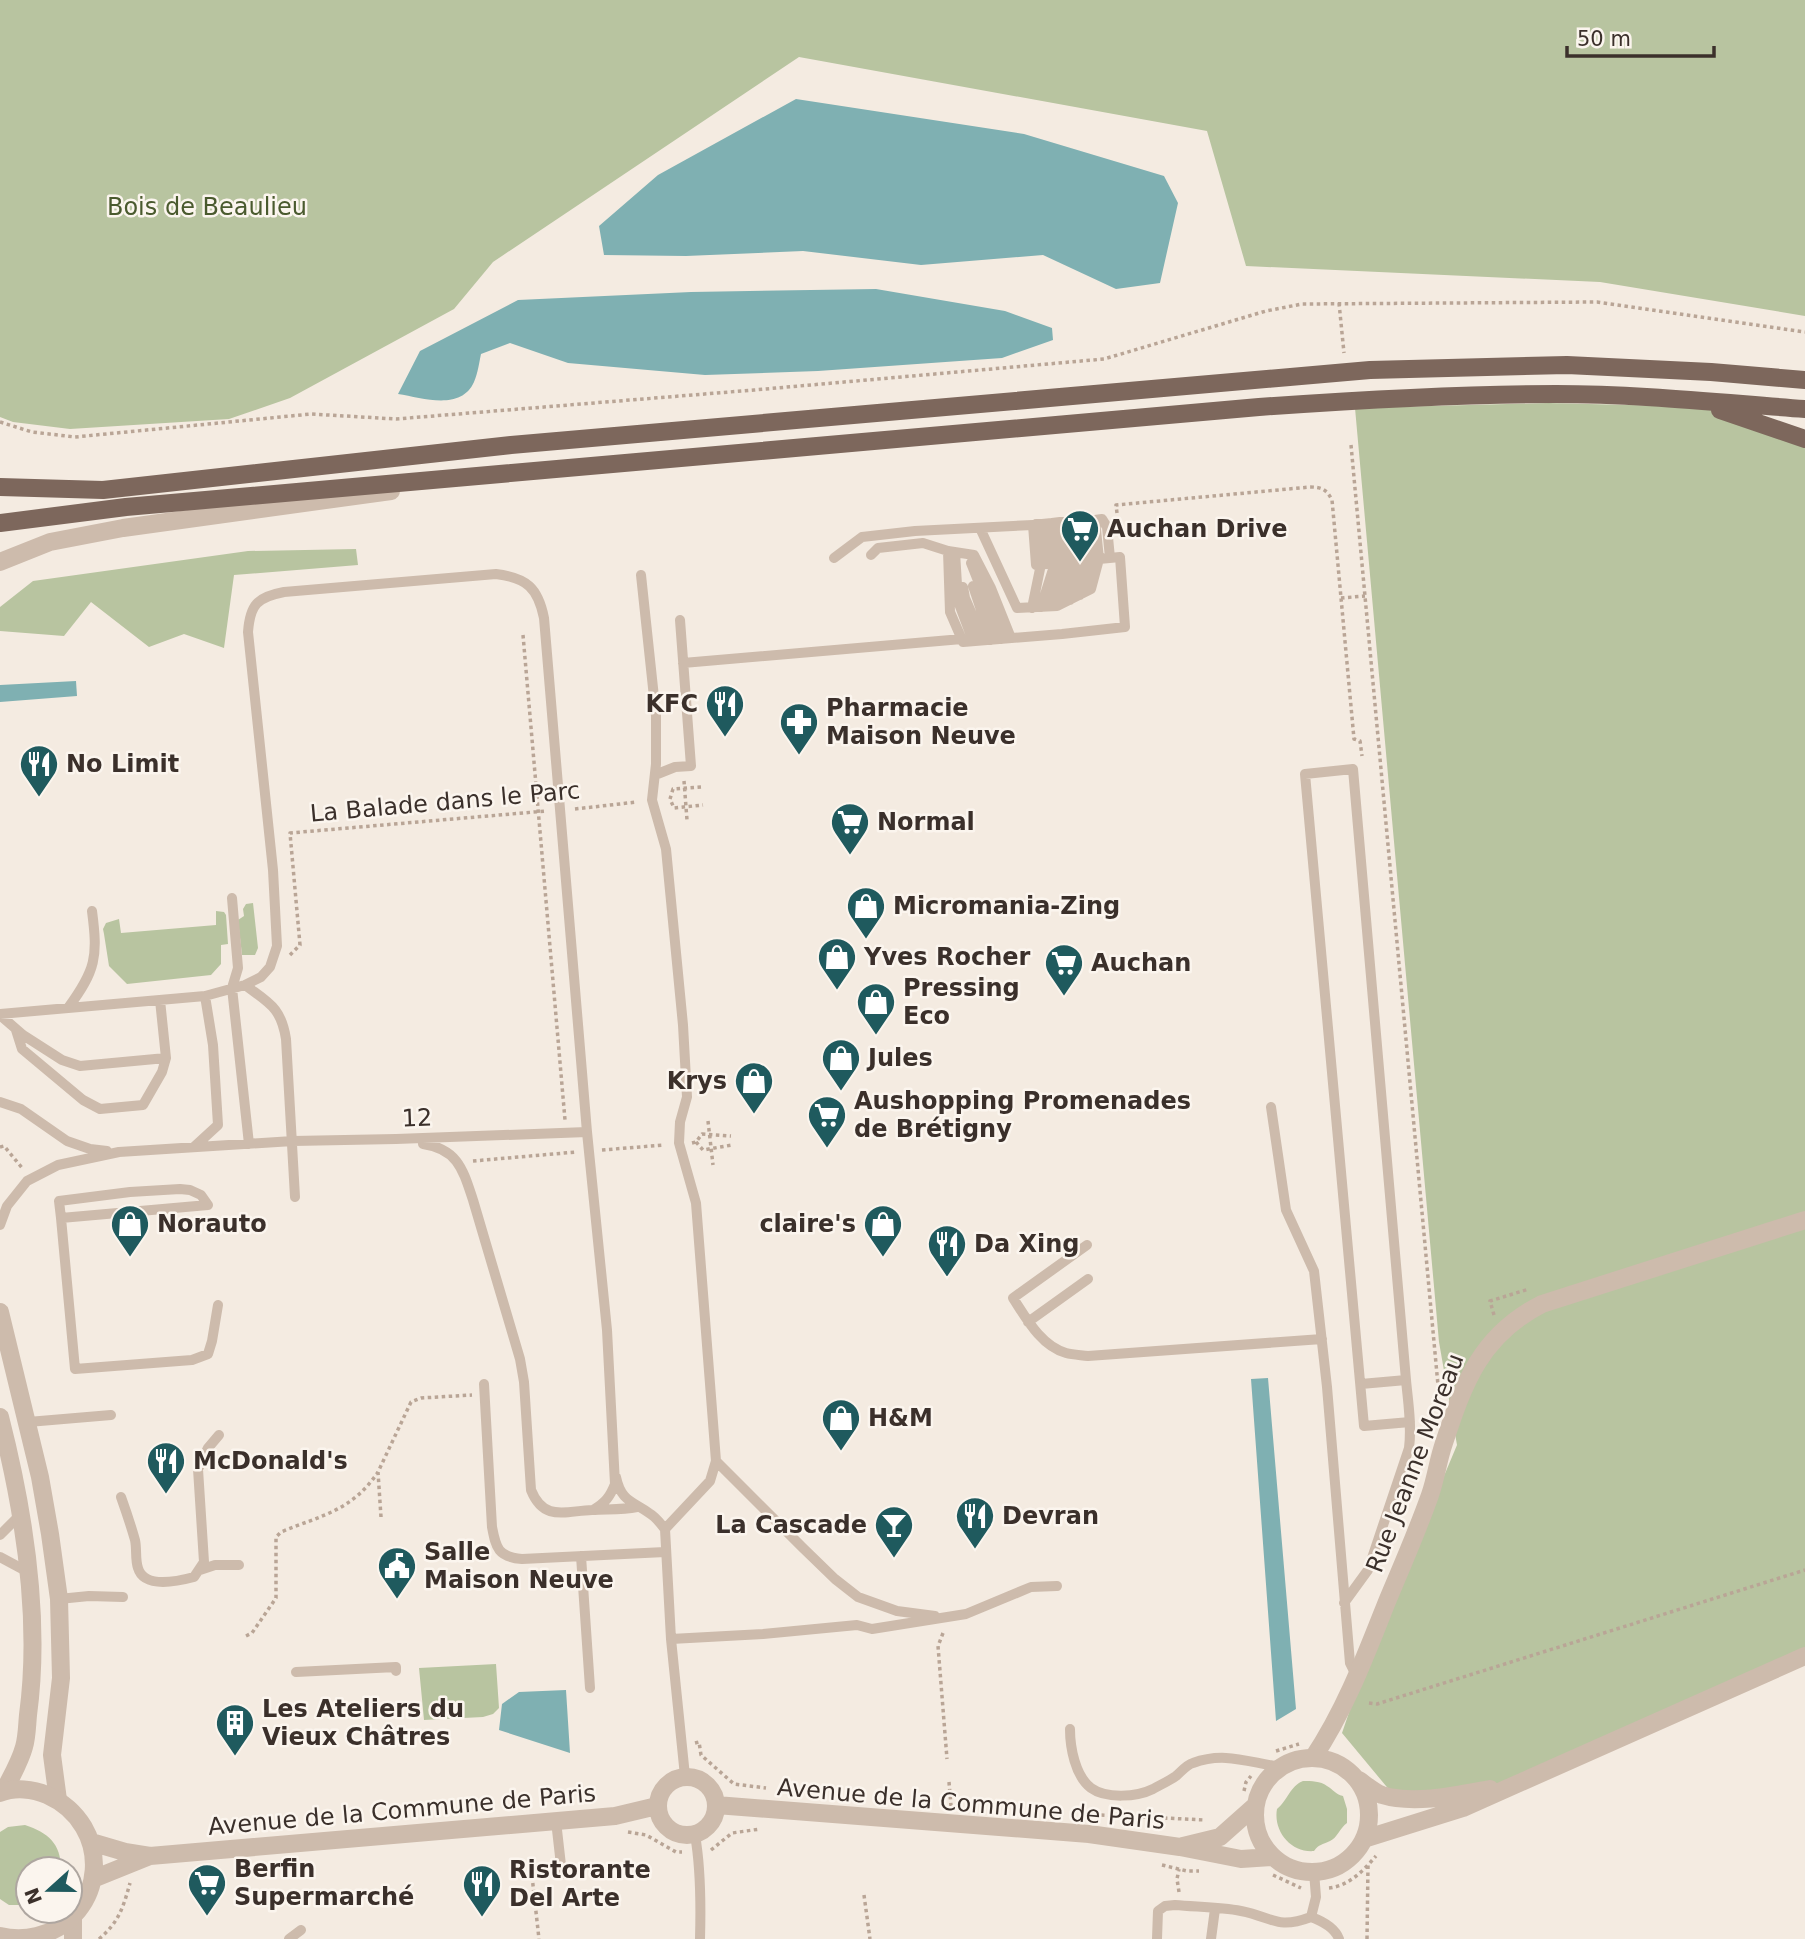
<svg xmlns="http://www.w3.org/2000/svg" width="1805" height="1939" font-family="'DejaVu Sans',sans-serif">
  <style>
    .green { fill: #b8c4a0 }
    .water { fill: #7fb0b2 }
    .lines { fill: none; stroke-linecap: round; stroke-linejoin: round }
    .path { stroke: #b9a596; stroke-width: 3.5; stroke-dasharray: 3.5 3.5; stroke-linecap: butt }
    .service { stroke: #cdbbac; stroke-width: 10 }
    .minor { stroke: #cdbbac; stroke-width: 18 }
    .tertiary { stroke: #cdbbac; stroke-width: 18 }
    .primary { stroke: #7d675c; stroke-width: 18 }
    .labels { text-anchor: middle; stroke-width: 5; stroke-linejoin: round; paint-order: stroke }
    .park-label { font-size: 24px; fill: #4a5a2e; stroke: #fbf5ee }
    .poi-label { font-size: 24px; font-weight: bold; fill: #3b302b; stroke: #fbf5ee; text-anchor: start }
    .street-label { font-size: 24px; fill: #3b302b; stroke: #fbf5ee }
  </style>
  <rect width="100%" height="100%" fill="#f4ebe1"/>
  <path class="green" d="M 0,0 L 1805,0 L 1805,316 L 1600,282 L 1246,266 L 1207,131 L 799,57 L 493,262 L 454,309 L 290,398 L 229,419 L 70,429 L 13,422 L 0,417 Z
    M 1549,403 L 1708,407 L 1805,439 L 1805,1652 L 1513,1780 L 1458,1792 L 1391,1792 L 1342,1733 L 1368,1657 L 1457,1445 L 1439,1342 L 1355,408 Z
    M 356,549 L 358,565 L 234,575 L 224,648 L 184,634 L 149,647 L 91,602 L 64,636 L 0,631 L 0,607 L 33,581 L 248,551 Z
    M 253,903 L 258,948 L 255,955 L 242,955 L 238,920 L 244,916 L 243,909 L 246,904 Z
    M 216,911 L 224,912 L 226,915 L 228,944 L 221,945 L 221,964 L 211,975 L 127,984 L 109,966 L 104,934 L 103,929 L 106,923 L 119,919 L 121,933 L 216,925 Z
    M 496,1664 L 499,1708 L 493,1714 L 483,1717 L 424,1720 L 419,1668 Z
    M 1303,1781 C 1312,1781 1320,1781 1327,1786 C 1334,1790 1335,1794 1343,1796 L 1347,1809 L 1347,1823 C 1340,1828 1337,1838 1330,1841 C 1322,1845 1319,1844 1314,1851 C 1291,1853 1273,1831 1277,1809 C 1288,1800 1290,1786 1303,1781 Z
    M 25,1825 C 48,1833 61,1843 61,1869 L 28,1869 L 28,1905 L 9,1905 L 0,1899 L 0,1832 L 8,1827 Z"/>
  <path class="water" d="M 796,99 L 1024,134 L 1164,176 L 1178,203 L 1160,283 L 1116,289 L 1043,255 L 921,265 L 803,251 L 686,256 L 604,255 L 599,226 L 658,175 Z
    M 876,289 L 1005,311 L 1052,328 L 1053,340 L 1002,358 L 818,371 L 705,375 L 568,363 L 510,343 L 481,354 C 479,363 478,373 474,382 C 461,411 423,398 398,394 L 420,351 L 518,300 L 691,292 Z
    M 76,681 L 77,696 L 0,702 L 0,685 Z
    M 1268,1378 L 1296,1709 L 1276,1721 L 1251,1379 Z
    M 566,1690 L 570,1753 L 499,1730 L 502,1704 L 519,1692 Z"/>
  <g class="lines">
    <path class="path" d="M 1339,303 L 1344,353
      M 0,422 L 32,432 L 75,437 L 311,414 L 396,419 L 754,390 L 1104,359 L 1266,311 L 1302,304 L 1597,302 L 1805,332
      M 1351,445 L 1439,1396
      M 1117,513 L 1116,505 L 1310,487 C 1322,487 1327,490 1332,500 L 1354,739 L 1360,741 L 1362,756
      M 1341,598 L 1365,596
      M 523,635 L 565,1120
      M 684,781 L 687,820
      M 701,787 L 673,789 L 670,799 L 674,808 L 703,805
      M 575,809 L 637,802
      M 290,955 L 300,945 L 290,833 L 546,811
      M 708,1121 L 713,1165
      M 696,1142 L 703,1150 L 732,1145
      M 692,1143 L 696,1142 L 702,1134 L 731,1136
      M 0,1147 L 4,1146 L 23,1169
      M 602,1150 L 664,1145
      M 473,1161 L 576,1152
      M 1494,1315 L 1490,1301 L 1529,1289
      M 381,1517 L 378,1472 L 411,1402 L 421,1398 L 472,1395
      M 943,1633 L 938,1646 L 947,1759
      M 246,1636 L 252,1633 L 276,1598 L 276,1537 L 281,1532 C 322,1515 352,1511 378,1472
      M 1369,1703 L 1377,1704 L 1805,1570
      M 695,1743 L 699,1742 L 701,1755 L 734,1784 L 766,1788
      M 1276,1751 L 1299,1744
      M 949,1782 L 951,1806
      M 1244,1791 L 1246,1782 L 1251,1776
      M 1101,1815 L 1205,1820
      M 628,1832 L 646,1835 L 676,1852 L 682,1852
      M 711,1850 L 732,1833 L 760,1829
      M 1162,1865 L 1187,1871 L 1199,1871
      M 1273,1875 L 1301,1888
      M 532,1876 L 539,1939
      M 1329,1888 C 1349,1886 1364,1870 1376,1856
      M 1179,1892 L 1177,1879 L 1179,1869
      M 864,1895 L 870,1939
      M 99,1939 C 119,1922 123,1908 130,1883
      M 1367,1939 L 1368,1865"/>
    <path class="service" d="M 1095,520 L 1102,519 L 1107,527 L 1110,558
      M 1060,522 L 1068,522 L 1071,561 L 1060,604
      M 1068,522 L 1077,522 L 1080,560 L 1070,600
      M 1036,524 L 1042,524 L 1046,564
      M 980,528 L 1017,608 L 1057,606 L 1091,589 L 1099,559 L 1095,520 L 1086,521
      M 955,552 L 958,601 L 973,641
      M 871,555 L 878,548 L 923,543 L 948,551 L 974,555 L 991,588 L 1011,638
      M 834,558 L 862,537 L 915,531 L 1033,525 L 1036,565 L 1120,557 L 1125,627 L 1062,634 L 963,642 L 950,612 L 948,551
      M 971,563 L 1001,639
      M 641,575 L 656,716 L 656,764 L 652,800 L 666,849 L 683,1025 L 687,1097 L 680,1122 L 679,1143 L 696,1203 L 716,1461 L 710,1481 L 665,1529
      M 973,586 L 991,640
      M 963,587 L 965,598 L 983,640
      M 1080,595 L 1089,560 L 1086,521 L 1080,522
      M 1050,606 L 1064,562 L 1060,522 L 1052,523
      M 1041,607 L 1055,563 L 1052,523 L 1042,524
      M 1032,608 L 1041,564
      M 683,663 L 962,639
      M 655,775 L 675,767 L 691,766 L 680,620
      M 232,898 L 238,968 L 232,988 L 249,1144
      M 245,985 C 269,1003 281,1007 286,1039 L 295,1197
      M 68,1008 C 96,970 98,957 92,911
      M 0,1014 L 205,996 L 245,985 L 261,977 L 270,967 L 277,946 L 273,870 L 248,632 C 250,605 257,597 284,592 L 496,574 C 527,578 538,588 544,618 L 587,1132 L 607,1330 L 615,1484 C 610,1497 605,1503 593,1510
      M 0,1015 L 23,1035 L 62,1060 L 80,1066 L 166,1058 L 160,1000
      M 16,1030 L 22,1049 L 83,1100 L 100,1109 L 143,1105 L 162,1072 L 166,1058
      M 0,1102 L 21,1109 L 67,1141 L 90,1149 L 107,1151
      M 1271,1107 L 1286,1210 L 1314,1271 L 1327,1387 L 1350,1663 L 1357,1677
      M 423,1144 C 458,1149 463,1170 473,1200 L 520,1359 L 524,1382 L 531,1490 C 544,1522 565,1511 592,1510 C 608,1509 622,1510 637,1507
      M 194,1147 L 218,1125 L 213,1045 L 205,996
      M 208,1205 L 61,1218 L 75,1369 L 192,1360 L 208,1354 L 212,1341 L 218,1305
      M 61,1218 L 59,1201 L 130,1192 L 180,1189 L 190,1190 L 201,1195 L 208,1205
      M 0,1225 L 7,1206 L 27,1181 L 58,1165 L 119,1152 L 293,1141 L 396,1139 L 587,1132
      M 1087,1245 L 1013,1298 C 1026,1318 1041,1346 1066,1353 C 1073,1355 1081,1355 1088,1356 L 1322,1339
      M 1028,1322 L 1088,1279
      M 484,1384 L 492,1527 C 496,1548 498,1557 522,1559 L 665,1552
      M 1361,1384 L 1406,1380
      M 28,1422 L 111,1415
      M 716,1461 L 803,1548 L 835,1579 L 858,1597 L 897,1611 L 935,1616
      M 616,1477 C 621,1501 632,1501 649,1513 C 656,1517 660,1523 665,1529
      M 121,1497 C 126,1511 131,1526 135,1540 C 137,1549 135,1560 138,1568 C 144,1589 179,1581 194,1577 L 204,1562 L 198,1469 L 208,1448 L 219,1435
      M 665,1529 L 671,1639 L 685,1776
      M 0,1535 L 20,1515
      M 581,1556 L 590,1688
      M 0,1557 L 28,1572
      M 200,1570 L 215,1565 L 239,1565
      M 59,1599 L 89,1596 L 123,1597
      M 1344,1603 L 1368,1570 L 1409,1448 C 1412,1425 1408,1402 1406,1380 L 1353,769 L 1305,774 L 1364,1426 L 1410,1422
      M 671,1639 L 763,1634 L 857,1625 L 872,1629 L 966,1614 L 1031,1587 L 1057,1586
      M 296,1672 L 396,1667 L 396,1671
      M 1070,1729 C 1070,1747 1075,1776 1091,1788 C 1106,1799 1137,1797 1153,1789 C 1160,1785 1169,1781 1176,1776 C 1181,1772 1186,1765 1193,1763 C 1225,1751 1250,1763 1282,1767
      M 556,1821 L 562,1874
      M 695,1835 C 701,1869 701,1904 700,1939
      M 1311,1917 C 1322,1921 1335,1928 1339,1939
      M 289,1939 L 301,1930
      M 1157,1939 L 1158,1911 L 1165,1906 L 1175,1905 C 1197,1907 1220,1907 1241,1911 C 1273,1917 1276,1930 1311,1917 L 1316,1897 L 1314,1872
      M 1211,1939 L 1215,1909"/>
    <path class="minor" d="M 0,562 L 50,542 L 123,528 L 391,491
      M 0,1312 L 40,1477 L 50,1534 L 59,1599 L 61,1678 L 52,1755 L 58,1800
      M 0,1417 C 24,1511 41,1619 28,1715 C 27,1725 27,1737 24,1747 C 20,1762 11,1777 4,1791
      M 1313,1758 C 1345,1710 1365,1657 1386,1604 C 1401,1568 1417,1532 1430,1495 C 1436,1478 1438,1460 1444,1443 C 1464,1382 1481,1335 1542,1304 L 1805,1220
      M 73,1917 L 73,1939"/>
    <path class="tertiary" d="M1255 1815a57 57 0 1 1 114 0a57 57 0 1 1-114 0Z
      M658 1806a29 29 0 1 1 58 0a29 29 0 1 1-58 0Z
      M 1359,1780 C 1366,1785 1374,1792 1382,1795 C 1414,1805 1458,1795 1490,1789
      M 0,1793 C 15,1787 33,1789 47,1795 C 114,1825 108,1918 37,1936 C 25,1939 12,1939 0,1936
      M 716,1805 L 1089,1834 L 1180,1847 L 1241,1859 L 1273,1857
      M 1364,1839 L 1463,1808 L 1805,1656
      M 91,1842 L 125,1852 L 150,1856 L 615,1816 L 657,1806
      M 1183,1846 L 1220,1837 L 1256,1805
      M 93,1879 L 150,1856"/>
    <path class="primary" d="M 1720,410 L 1805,439
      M 0,487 L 103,490 L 511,445 L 1370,370 L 1567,365 L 1711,372 L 1805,380
      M 0,523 L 126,507 L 1259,407 C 1358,400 1457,394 1556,394 C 1639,394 1723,403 1805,409"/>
  </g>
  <defs>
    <g id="supermarket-pin" transform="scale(2.0125)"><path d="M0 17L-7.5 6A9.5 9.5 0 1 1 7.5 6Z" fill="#1f5a5e" stroke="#fbf5ee"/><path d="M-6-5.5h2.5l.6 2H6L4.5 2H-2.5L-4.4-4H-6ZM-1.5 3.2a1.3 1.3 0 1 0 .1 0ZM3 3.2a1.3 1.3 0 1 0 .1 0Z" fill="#fff"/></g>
    <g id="restaurant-pin" transform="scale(2.0125)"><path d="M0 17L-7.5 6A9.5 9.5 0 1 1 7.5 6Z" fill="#1f5a5e" stroke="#fbf5ee"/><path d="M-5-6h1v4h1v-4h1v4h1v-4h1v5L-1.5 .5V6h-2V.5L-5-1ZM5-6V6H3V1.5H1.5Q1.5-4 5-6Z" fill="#fff"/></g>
    <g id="pharmacy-pin" transform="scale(2.0125)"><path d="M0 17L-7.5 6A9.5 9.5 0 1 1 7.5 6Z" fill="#1f5a5e" stroke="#fbf5ee"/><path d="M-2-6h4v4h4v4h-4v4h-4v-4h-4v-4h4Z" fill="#fff"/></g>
    <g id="shop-pin" transform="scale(2.0125)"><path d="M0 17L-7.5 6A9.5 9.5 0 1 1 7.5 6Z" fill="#1f5a5e" stroke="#fbf5ee"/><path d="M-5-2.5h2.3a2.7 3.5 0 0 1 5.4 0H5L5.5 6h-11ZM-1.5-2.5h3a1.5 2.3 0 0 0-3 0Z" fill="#fff"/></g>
    <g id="bar-pin" transform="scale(2.0125)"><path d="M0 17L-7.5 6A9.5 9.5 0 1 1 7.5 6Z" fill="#1f5a5e" stroke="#fbf5ee"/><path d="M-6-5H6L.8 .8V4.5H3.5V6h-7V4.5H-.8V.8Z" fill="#fff"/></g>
    <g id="civic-pin" transform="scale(2.0125)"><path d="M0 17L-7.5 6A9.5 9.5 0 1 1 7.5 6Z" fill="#1f5a5e" stroke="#fbf5ee"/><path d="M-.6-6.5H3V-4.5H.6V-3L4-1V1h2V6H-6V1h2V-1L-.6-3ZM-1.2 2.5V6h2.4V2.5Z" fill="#fff"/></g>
    <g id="building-pin" transform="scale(2.0125)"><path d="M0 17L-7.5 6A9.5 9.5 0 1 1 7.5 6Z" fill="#1f5a5e" stroke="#fbf5ee"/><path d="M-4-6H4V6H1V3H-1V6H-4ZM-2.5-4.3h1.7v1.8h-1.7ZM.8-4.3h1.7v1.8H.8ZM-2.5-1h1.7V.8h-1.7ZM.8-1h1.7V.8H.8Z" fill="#fff"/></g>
  </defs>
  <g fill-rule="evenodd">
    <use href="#supermarket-pin" x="1080" y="529"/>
    <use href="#restaurant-pin" x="725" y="704"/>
    <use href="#pharmacy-pin" x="799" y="722"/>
    <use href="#restaurant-pin" x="39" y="764"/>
    <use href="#supermarket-pin" x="850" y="822"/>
    <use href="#shop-pin" x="866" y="906"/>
    <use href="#shop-pin" x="837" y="957"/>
    <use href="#supermarket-pin" x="1064" y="963"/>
    <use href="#shop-pin" x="876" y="1002"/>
    <use href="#shop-pin" x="841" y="1058"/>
    <use href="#shop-pin" x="754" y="1081"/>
    <use href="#supermarket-pin" x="827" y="1115"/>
    <use href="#shop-pin" x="130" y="1224"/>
    <use href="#shop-pin" x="883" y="1224"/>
    <use href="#restaurant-pin" x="947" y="1244"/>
    <use href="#shop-pin" x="841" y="1418"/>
    <use href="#restaurant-pin" x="166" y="1461"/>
    <use href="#restaurant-pin" x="975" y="1516"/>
    <use href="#bar-pin" x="894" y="1525"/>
    <use href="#civic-pin" x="397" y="1566"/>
    <use href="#building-pin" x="235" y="1723"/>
    <use href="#supermarket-pin" x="207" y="1883"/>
    <use href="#restaurant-pin" x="482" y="1884"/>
  </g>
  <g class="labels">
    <g class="park-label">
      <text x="207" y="215">Bois de Beaulieu</text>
    </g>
    <g class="poi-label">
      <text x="1107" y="537">Auchan Drive</text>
      <text x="698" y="712" text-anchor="end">KFC</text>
      <text x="826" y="716">Pharmacie<tspan x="826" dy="28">Maison Neuve</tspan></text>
      <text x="66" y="772">No Limit</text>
      <text x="877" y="830">Normal</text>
      <text x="893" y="914">Micromania-Zing</text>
      <text x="864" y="965">Yves Rocher</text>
      <text x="1091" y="971">Auchan</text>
      <text x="903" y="996">Pressing<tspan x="903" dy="28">Eco</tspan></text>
      <text x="868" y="1066">Jules</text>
      <text x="727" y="1089" text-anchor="end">Krys</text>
      <text x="854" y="1109">Aushopping Promenades<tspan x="854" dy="28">de Brétigny</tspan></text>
      <text x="157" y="1232">Norauto</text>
      <text x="856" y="1232" text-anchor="end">claire's</text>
      <text x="974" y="1252">Da Xing</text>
      <text x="868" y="1426">H&amp;M</text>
      <text x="193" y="1469">McDonald's</text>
      <text x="1002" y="1524">Devran</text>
      <text x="867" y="1533" text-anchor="end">La Cascade</text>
      <text x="424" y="1560">Salle<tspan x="424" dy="28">Maison Neuve</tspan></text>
      <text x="262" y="1717">Les Ateliers du<tspan x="262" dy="28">Vieux Châtres</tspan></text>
      <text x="234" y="1877">Berfin<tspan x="234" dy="28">Supermarché</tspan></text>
      <text x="509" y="1878">Ristorante<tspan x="509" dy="28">Del Arte</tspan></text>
    </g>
    <g class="street-label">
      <text transform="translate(445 802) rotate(-5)" y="8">La Balade dans le Parc</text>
      <text transform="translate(417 1118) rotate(-2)" y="8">12</text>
      <text transform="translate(1415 1463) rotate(-69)" y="8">Rue Jeanne Moreau</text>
      <text transform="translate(971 1804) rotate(5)" y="8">Avenue de la Commune de Paris</text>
      <text transform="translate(402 1810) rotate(-5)" y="8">Avenue de la Commune de Paris</text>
    </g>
  </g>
  <g transform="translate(49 1890) rotate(249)"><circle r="33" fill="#fbf5ee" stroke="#aea6a0" stroke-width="2"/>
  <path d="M0-5L12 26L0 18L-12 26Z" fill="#1f5a5e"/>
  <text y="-10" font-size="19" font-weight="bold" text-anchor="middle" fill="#3b302b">N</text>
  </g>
  <path d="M1567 46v10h147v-10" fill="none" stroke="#3b302b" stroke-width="3.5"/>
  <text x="1577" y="46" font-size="21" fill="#3b302b" stroke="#fbf5ee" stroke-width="5" paint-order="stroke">50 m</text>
</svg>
